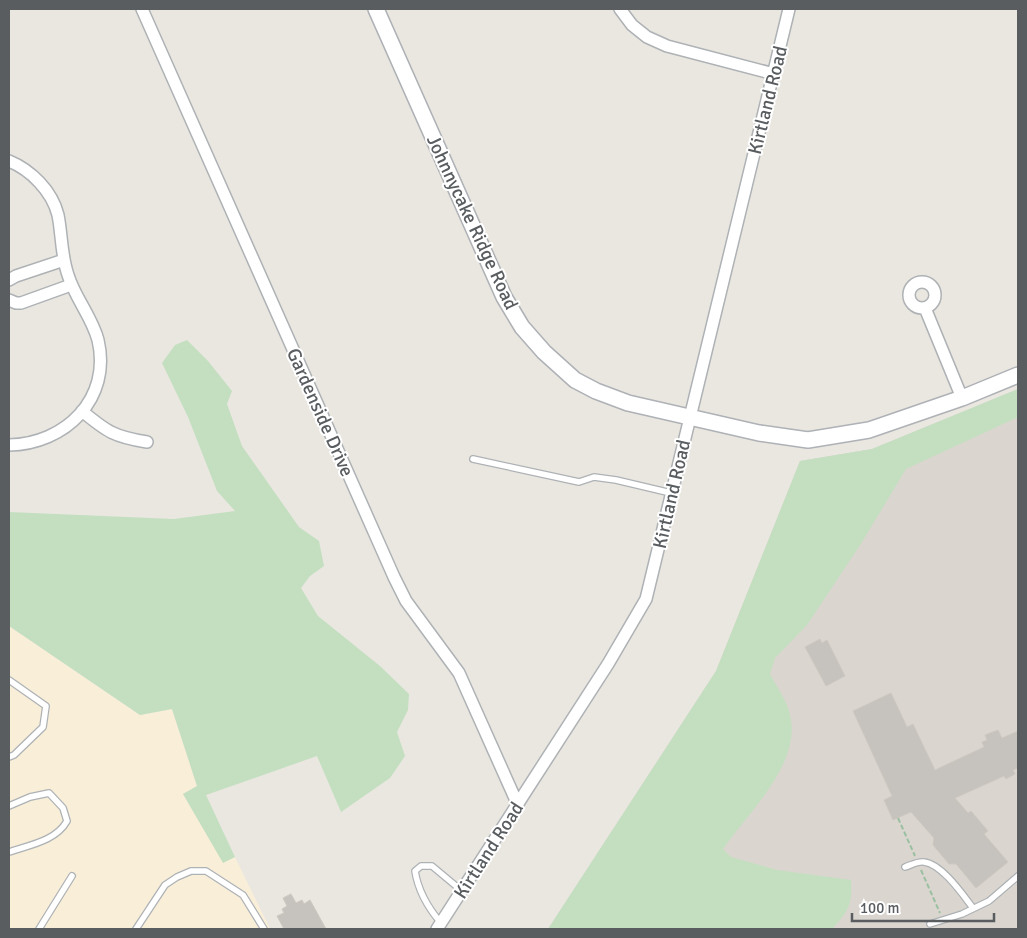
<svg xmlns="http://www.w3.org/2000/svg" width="1027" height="938" font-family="Signika,sans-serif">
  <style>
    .commercial { fill: #f9eed8 }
    .education { fill: #dad6cf }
    .green { fill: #c3dfc0 }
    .building { fill: #c6c2be; stroke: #cec9c0 }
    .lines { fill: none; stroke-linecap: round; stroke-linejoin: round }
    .service-casing { stroke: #aeb2b5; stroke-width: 8 }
    .minor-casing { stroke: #aeb2b5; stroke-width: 14 }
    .secondary-casing { stroke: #aeb1b5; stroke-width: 18 }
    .path { stroke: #9ac0a1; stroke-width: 2; stroke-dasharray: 5 2.5; stroke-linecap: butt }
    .service { stroke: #fff; stroke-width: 5.5 }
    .minor { stroke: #fff; stroke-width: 11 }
    .secondary { stroke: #fff; stroke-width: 15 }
    .labels { text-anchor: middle; stroke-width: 4; stroke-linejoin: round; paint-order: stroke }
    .street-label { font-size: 19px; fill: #595d60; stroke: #fff }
  </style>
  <rect width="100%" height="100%" fill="#eae7e1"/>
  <path class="commercial" d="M 9,626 L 140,715 L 172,709 L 197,786 L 183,794 L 223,862 L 235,857 L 270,929 L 11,929 L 9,928 Z"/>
  <path class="education" d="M 1018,389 L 1018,929 L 548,929 L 716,671 L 800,461 L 872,449 Z"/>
  <path class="green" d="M 187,340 L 208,361 L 232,391 L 227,404 L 242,446 L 299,527 L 319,541 L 324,566 L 310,576 L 301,588 L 318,616 L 380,666 L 409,694 L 408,710 L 397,732 L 405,756 L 390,778 L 341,812 L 317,756 L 206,795 L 235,857 L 223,863 L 183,794 L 197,786 L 172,709 L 140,715 L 9,626 L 9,512 L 174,519 L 235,511 L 217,491 L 188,417 L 162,363 L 175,345 Z
    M 1018,389 L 1018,417 L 906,469 L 862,542 L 807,625 L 775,658 L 770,674 C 777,687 787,701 790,715 C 802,764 748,812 723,849 L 731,857 L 777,870 L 851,880 C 853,904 848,912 832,929 L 548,929 L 716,671 L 800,461 L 872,449 Z"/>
  <path class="building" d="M 820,639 L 822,643 L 827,640 L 845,676 L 826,686 L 805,647 Z
    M 891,693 L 907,727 L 913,724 L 935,770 L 984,747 L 982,742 L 987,740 L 985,735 L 998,730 L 1002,738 L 1018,731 L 1018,768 L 1013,770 L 1015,774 L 1006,779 L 1004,776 L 955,798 L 968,813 L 971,811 L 988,831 L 984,834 L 1008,862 L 976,888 L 956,864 L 949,864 L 933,845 L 934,838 L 911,812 L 893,820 L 884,800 L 892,796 L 853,711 Z
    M 291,894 L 296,903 L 302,900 L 304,904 L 310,900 L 326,929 L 284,929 L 277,916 L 284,913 L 282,909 L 287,906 L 283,898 Z"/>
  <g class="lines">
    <g class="service-casing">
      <path id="service" d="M 473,459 L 579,482 L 594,477 L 616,480 L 671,493
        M 9,680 L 46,706 L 43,727 L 14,755 L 9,757
        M 9,806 L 30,797 L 49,793 L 63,808 L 67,821 C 56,841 29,845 9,852
        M 905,867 C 911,865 918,861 924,862 C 942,864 963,895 973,908
        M 441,923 C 429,909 418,890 415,871 L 421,866 L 432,866 L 462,891
        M 930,924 L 962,914 L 989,901 L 1018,876
        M 39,929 L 72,876
        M 136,929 L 165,885 L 177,877 L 191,871 L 206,871 L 243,895 L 264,929"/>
    </g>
    <g class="minor-casing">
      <path id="minor" d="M 142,9 L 394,577 L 406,601 L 459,673 L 518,805
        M 620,9 L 632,25 L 647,37 L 667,46 L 774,74
        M 9,161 C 31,170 52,191 58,215 C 62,235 61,255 68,275 C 75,298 92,317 98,340 C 112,399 65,444 9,445
        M 9,280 L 16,276 L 64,260
        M909 295a13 13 0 1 1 26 0a13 13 0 1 1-26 0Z
        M 9,300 L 16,303 L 21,303 L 71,285
        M 925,308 L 962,398
        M 82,411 C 107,432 115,437 147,442
        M 437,929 L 608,664 L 646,599 L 789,9"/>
    </g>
    <g class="secondary-casing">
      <path id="secondary" d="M 376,9 L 504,297 L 522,327 L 544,352 L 575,380 L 596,391 L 628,403 L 759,433 L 808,440 L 869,430 L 962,398 L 1018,375"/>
    </g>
    <path class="path" d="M 898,818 L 915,856
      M 921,870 L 940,913"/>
    <use href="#service" class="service"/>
    <use href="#minor" class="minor"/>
    <use href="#secondary" class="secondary"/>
  </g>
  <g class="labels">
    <g class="street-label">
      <text transform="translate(767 100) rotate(-76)" y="7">Kirtland Road</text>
      <text transform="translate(473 222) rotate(65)" y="7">Johnnycake Ridge Road</text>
      <text transform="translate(321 412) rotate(66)" y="7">Gardenside Drive</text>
      <text transform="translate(671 494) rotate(-77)" y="7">Kirtland Road</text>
      <text transform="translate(488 850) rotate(-57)" y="7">Kirtland Road</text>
    </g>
  </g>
  <rect width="1027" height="938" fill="none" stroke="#595d60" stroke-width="20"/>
  <path d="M852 913v8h142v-8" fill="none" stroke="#595d60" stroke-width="2.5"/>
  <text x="860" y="913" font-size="15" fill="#595d60" stroke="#ffffff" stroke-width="4" paint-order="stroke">100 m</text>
</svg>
